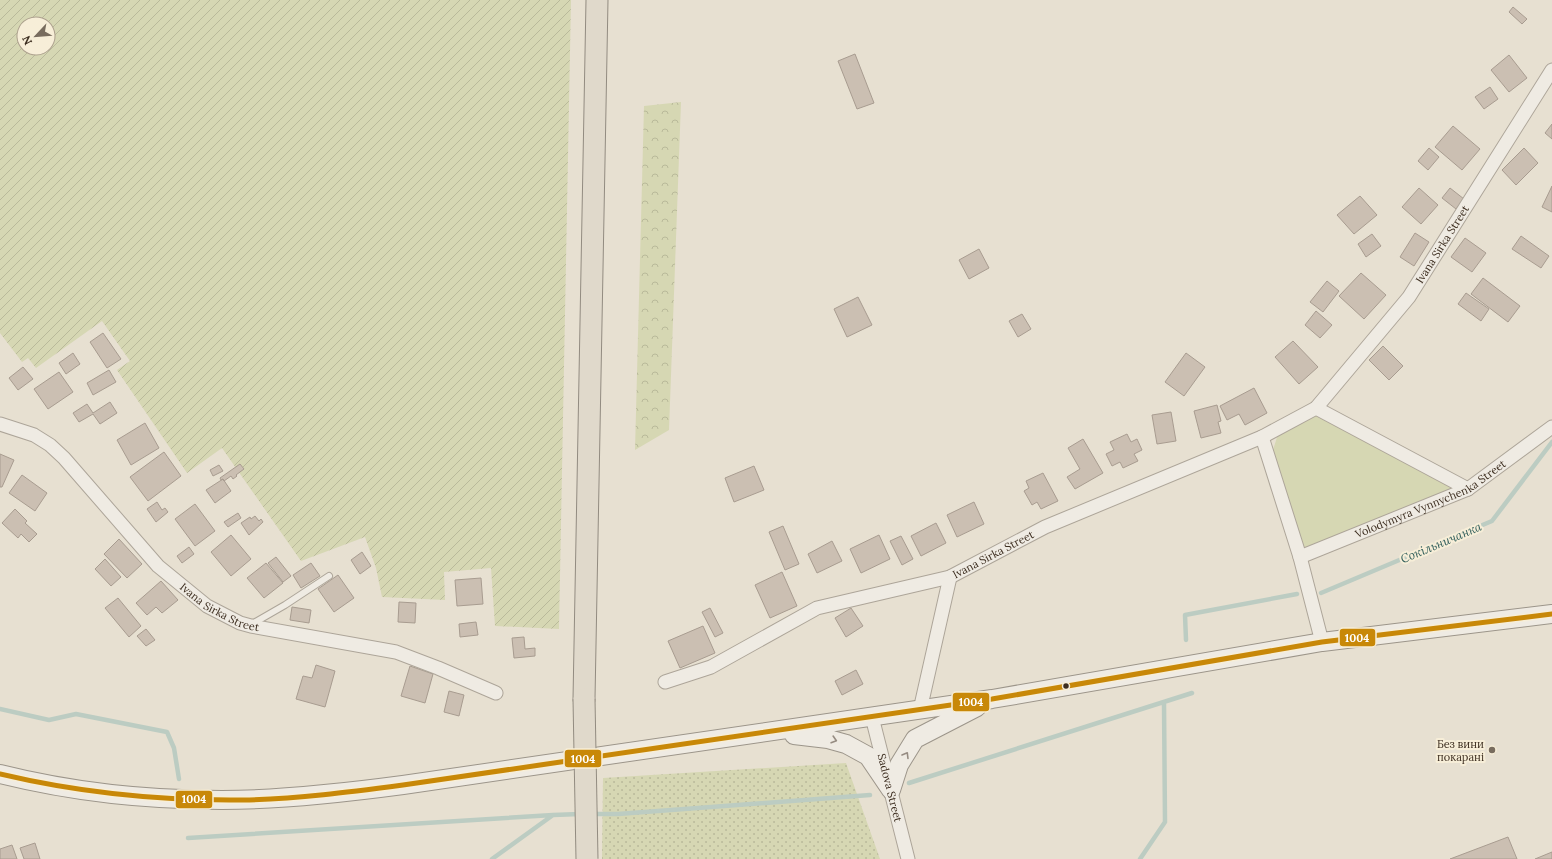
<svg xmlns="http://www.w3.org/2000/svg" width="1552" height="859" font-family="Lora,serif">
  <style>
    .grass { fill: url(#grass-dots) }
    .forest { fill: url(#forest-crowns) }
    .park { fill: #d6d7b3 }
    .garden { fill: url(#garden-furrows); fill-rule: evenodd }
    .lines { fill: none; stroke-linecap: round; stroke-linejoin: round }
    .stream { stroke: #bcccc2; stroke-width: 4.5 }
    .building { fill: #cbbfb2; stroke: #a89c90 }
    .service-casing { stroke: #ada599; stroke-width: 8 }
    .minor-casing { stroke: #ada599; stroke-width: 15 }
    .secondary-casing { stroke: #9c958a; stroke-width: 20 }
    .trunk-casing { stroke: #928b80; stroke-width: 23 }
    .service { stroke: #efebe3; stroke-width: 6 }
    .minor { stroke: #efebe3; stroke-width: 13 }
    .secondary { stroke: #efebe3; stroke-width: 18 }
    .trunk { stroke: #e0d9cb; stroke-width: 21 }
    .trunk-bridge-casing { stroke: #928b80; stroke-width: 23; stroke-linecap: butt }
    .trunk-bridge { stroke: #e0d9cb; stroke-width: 21 }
    .bus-1-casing { stroke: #f7eed8; stroke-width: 8 }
    .bus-1 { stroke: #c88808; stroke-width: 5 }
    .oneway { stroke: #968c82 }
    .bus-dot { fill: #3d2e20; stroke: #f7eed8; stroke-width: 1.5 }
    .poi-dot { fill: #786c5e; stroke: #f7eed8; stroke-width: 1.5 }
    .labels { text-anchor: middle; stroke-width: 4; stroke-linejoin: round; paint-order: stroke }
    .street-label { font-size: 11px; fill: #3d2e20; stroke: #f7eed8 }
    .poi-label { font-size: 11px; fill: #3d2e20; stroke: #f7eed8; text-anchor: end }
    .water-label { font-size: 12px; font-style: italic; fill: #2f5d5a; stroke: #f7eed8 }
    .line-badge { stroke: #f7eed8; stroke-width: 1.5 }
    .badge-label { font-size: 11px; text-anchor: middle; font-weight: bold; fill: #fff }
  </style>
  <defs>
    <pattern id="grass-dots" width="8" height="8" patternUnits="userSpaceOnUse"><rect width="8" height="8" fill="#d6d7b3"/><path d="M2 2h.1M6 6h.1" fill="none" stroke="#b9b99a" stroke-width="1.8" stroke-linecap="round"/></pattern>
    <pattern id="forest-crowns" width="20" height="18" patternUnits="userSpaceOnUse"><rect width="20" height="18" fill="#d6d7b3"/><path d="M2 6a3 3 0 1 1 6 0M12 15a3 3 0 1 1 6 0" fill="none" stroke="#b9b99a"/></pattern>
    <pattern id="garden-furrows" width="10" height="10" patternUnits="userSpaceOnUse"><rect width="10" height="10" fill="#d6d7b3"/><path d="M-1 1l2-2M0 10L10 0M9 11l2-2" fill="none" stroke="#b9b99a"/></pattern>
  </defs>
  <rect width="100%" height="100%" fill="#e7e0d1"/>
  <path class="grass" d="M 846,763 L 880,859 L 602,859 L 603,778 Z"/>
  <path class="forest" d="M 681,102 L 669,430 L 635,450 L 644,106 Z"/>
  <path class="park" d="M 1312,414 L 1331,417 L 1454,484 L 1456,493 L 1305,549 L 1297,540 L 1273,450 L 1278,434 Z"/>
  <path class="garden" d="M 0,0 L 571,0 L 559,629 L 495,626 L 491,568 L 444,572 L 445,600 L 382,597 L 376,568 L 365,537 L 301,561 L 222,448 L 187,473 L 117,370 L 130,361 L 102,321 L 36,368 L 28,358 L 22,362 L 0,333 ZM 24,24 L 48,24 L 48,48 L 24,48 Z"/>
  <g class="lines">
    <path class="stream" d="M 1321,593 L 1492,521 L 1552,442
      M 1186,640 L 1185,615 L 1297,594
      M 0,709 L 49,720 L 76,714 L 167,732 L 174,748 L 179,779
      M 909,783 L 1192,693
      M 592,814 L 618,814 L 870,795
      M 188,838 L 553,815
      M 492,859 L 553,815 L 580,814
      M 1140,859 L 1165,822 L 1164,702"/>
  </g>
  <path class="building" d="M 1513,7 L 1527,19 L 1522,24 L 1509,12 Z
    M 855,54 L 874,103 L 857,109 L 838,61 Z
    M 1509,55 L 1527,78 L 1509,92 L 1491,70 Z
    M 1490,87 L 1498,99 L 1484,109 L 1475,97 Z
    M 1552,124 L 1552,139 L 1545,133 Z
    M 1453,126 L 1480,149 L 1462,170 L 1435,147 Z
    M 1429,148 L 1439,157 L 1428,170 L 1418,161 Z
    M 1524,148 L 1538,163 L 1516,185 L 1502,170 Z
    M 1552,186 L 1552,212 L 1542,207 Z
    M 1419,188 L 1438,205 L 1421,224 L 1402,207 Z
    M 1450,188 L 1464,199 L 1456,209 L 1442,198 Z
    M 1360,196 L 1377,215 L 1354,234 L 1337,215 Z
    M 1415,233 L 1429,242 L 1414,266 L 1400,257 Z
    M 1372,234 L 1381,246 L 1366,257 L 1358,244 Z
    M 1521,236 L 1549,256 L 1541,268 L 1512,249 Z
    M 1465,238 L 1486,253 L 1472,272 L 1451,257 Z
    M 979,249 L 989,268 L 969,279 L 959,260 Z
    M 1361,273 L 1386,295 L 1364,319 L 1339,296 Z
    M 1483,278 L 1520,306 L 1508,322 L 1471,294 Z
    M 1327,281 L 1339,291 L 1323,312 L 1310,302 Z
    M 1466,293 L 1489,309 L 1481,321 L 1458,304 Z
    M 858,297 L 872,325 L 847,337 L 834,309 Z
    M 1316,311 L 1332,325 L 1320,338 L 1305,325 Z
    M 1022,314 L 1031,329 L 1018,337 L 1009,321 Z
    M 103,333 L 121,359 L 107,368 L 90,342 Z
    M 1293,341 L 1318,367 L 1299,384 L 1275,357 Z
    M 1383,346 L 1403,366 L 1389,380 L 1369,360 Z
    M 73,353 L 80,364 L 66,374 L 59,363 Z
    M 1186,353 L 1205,367 L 1184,396 L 1165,382 Z
    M 23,367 L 33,379 L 18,390 L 9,378 Z
    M 109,370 L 116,382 L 93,395 L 87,383 Z
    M 59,372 L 73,392 L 48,409 L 34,389 Z
    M 1254,388 L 1267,413 L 1245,425 L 1239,414 L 1227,420 L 1220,406 Z
    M 110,402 L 117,413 L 100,424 L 93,414 L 79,422 L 73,413 L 87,404 L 93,413 Z
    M 1217,405 L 1221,421 L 1218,422 L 1221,433 L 1201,438 L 1194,411 Z
    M 1171,412 L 1176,441 L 1157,444 L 1152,415 Z
    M 145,423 L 159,448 L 131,465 L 117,440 Z
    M 1127,434 L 1131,442 L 1137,439 L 1142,450 L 1134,454 L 1138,461 L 1123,468 L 1120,462 L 1112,466 L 1106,454 L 1114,450 L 1110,442 Z
    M 1083,439 L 1103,473 L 1075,489 L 1067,477 L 1080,469 L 1068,448 Z
    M 164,452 L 181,476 L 148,501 L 130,477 Z
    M 0,454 L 14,460 L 2,487 L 0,487 Z
    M 240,464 L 244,469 L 236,475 L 237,476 L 233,479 L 231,476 L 224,481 L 223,479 L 221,480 L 220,478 Z
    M 219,465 L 223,471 L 213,476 L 210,470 Z
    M 754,466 L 764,490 L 734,502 L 725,478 Z
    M 1043,473 L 1058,501 L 1041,509 L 1037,502 L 1032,505 L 1024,491 L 1029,488 L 1026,481 Z
    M 22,475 L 47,493 L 35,511 L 9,493 Z
    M 223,479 L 231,491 L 215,503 L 206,490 Z
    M 157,502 L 162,510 L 165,508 L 168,512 L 156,522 L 147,509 Z
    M 974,502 L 984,524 L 957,537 L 947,515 Z
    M 195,504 L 215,531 L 195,546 L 175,519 Z
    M 15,509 L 27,521 L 25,523 L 37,534 L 29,542 L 21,534 L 18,538 L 2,523 Z
    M 238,513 L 241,518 L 228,527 L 224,522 Z
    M 255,516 L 259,521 L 261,519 L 263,522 L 249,535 L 241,523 L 250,517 L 251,519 Z
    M 936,523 L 946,543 L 921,556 L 911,536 Z
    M 783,526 L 799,564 L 785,570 L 769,532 Z
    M 231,535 L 251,559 L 231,576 L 211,552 Z
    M 879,535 L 890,559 L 861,573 L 850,549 Z
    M 901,536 L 913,559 L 902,565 L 890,541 Z
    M 119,539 L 142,564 L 127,578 L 104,554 Z
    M 832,541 L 842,561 L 817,573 L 808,554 Z
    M 189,547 L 194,554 L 182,563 L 177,556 Z
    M 362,552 L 371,566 L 360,574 L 351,560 Z
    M 276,557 L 291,576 L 283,582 L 268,563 Z
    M 105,559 L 121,577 L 111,586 L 95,569 Z
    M 266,563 L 283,583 L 264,598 L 247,578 Z
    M 311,563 L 320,576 L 301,588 L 293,575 Z
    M 782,572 L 797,606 L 770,618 L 755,585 Z
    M 338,575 L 354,598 L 334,612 L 318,589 Z
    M 481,578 L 483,604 L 457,606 L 455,580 Z
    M 161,581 L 178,600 L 162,613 L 156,607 L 147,615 L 136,603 Z
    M 118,598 L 141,626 L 129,637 L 105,608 Z
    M 399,602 L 416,603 L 415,623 L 398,622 Z
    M 292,607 L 311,610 L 309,623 L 290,620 Z
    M 710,608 L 723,633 L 715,637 L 702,612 Z
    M 851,608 L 863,626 L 846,637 L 835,618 Z
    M 476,622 L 478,635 L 460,637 L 459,624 Z
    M 703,626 L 715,653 L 680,668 L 668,641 Z
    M 146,629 L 155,640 L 146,646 L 137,636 Z
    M 524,637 L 525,649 L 535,648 L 535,656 L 514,658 L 512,638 Z
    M 316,665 L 335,671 L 325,707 L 296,699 L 303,676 L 312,678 Z
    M 410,666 L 433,674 L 425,703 L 401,696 Z
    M 856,670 L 863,684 L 842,695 L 835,681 Z
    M 449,691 L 464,695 L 459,716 L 444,712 Z
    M 1508,837 L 1517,859 L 1450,859 Z
    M 35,843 L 40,859 L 24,859 L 20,848 Z
    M 12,845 L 17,859 L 0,859 L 0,849 Z
    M 1552,852 L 1552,859 L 1535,859 Z"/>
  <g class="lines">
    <g class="service-casing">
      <path id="service" d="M 252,624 L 285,605 L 329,576"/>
    </g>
    <g class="minor-casing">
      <g id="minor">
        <path d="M 1316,408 L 1468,489"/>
        <path id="s1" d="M 0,424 L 34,435 L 50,445 L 64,458 L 158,566 L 207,606 L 240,623 L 251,626 L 396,652 L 438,668 L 496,693"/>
        <path d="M 1262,437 L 1300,557 L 1322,642"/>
        <path id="s2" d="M 1300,557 L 1468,489 L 1552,427"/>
        <path id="s3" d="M 665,682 L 711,667 L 817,608 L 950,577 L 1045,527 L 1262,437 L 1316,408 L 1409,297 L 1552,70"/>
        <path d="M 920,710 L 950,577"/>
        <path id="s4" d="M 872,717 L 908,859"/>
      </g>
    </g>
    <g class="secondary-casing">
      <path id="secondary" d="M 794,735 L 828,739 L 846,744 L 868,756 L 891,790
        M 0,774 C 72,792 148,800 222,800 C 282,800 343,793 403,785 L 992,699 L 1322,642 L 1552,614
        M 891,790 L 899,765 L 915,739 L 977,707"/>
    </g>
    <g class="trunk-casing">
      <path id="trunk" d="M 584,699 L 597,0"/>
    </g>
    <use href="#service" class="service"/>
    <use href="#minor" class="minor"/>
    <use href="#secondary" class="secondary"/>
    <use href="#trunk" class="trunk"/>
    <g class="trunk-bridge-casing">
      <path id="trunk-bridge" d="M 584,699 L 587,859"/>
    </g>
    <use href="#trunk-bridge" class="trunk-bridge"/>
    <g class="bus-1-casing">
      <path id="bus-1" d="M 0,774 C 80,793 161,801 243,800 C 297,799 350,792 403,785 L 992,699 L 1322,642 L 1552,614"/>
    </g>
    <use href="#bus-1" class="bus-1"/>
  </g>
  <defs><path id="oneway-chevron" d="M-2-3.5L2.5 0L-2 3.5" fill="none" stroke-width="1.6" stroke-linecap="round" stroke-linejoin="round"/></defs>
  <g class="oneway">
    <use href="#oneway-chevron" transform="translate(834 740) rotate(17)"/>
    <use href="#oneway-chevron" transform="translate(906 755) rotate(-59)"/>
  </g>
  <circle class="bus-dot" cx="1066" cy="686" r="3.5"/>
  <circle class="poi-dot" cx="1492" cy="750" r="4"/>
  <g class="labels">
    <g class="street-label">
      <text dy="4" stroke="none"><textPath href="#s3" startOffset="917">Ivana Sirka Street</textPath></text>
      <text dy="4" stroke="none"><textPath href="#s2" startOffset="143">Volodymyra Vynnychenka Street</textPath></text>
      <text dy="4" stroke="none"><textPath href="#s3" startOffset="355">Ivana Sirka Street</textPath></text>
      <text dy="4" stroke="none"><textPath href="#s1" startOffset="292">Ivana Sirka Street</textPath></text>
      <text dy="4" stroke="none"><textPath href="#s4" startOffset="73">Sadova Street</textPath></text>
    </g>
    <g class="poi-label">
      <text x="1484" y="748">Без вини<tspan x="1484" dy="13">покарані</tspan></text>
    </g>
    <g class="water-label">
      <text transform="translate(1441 543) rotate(-23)" y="4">Сокільничанка</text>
    </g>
  </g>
  <g class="line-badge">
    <rect x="1339" y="628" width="37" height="19" rx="4" fill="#c88808"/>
    <rect x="952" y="692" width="38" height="20" rx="4" fill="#c88808"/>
    <rect x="564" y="749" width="38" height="19" rx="4" fill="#c88808"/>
    <rect x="175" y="790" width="38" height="19" rx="4" fill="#c88808"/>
  </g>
  <g class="badge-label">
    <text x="1357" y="642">1004</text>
    <text x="971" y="706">1004</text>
    <text x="583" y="763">1004</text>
    <text x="194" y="803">1004</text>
  </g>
  <g transform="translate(36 36) rotate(244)"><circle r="19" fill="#f7eed8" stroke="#ada18e"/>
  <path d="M0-3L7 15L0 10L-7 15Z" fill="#786c5e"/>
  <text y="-6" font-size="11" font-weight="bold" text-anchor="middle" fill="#3d2e20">N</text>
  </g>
</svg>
